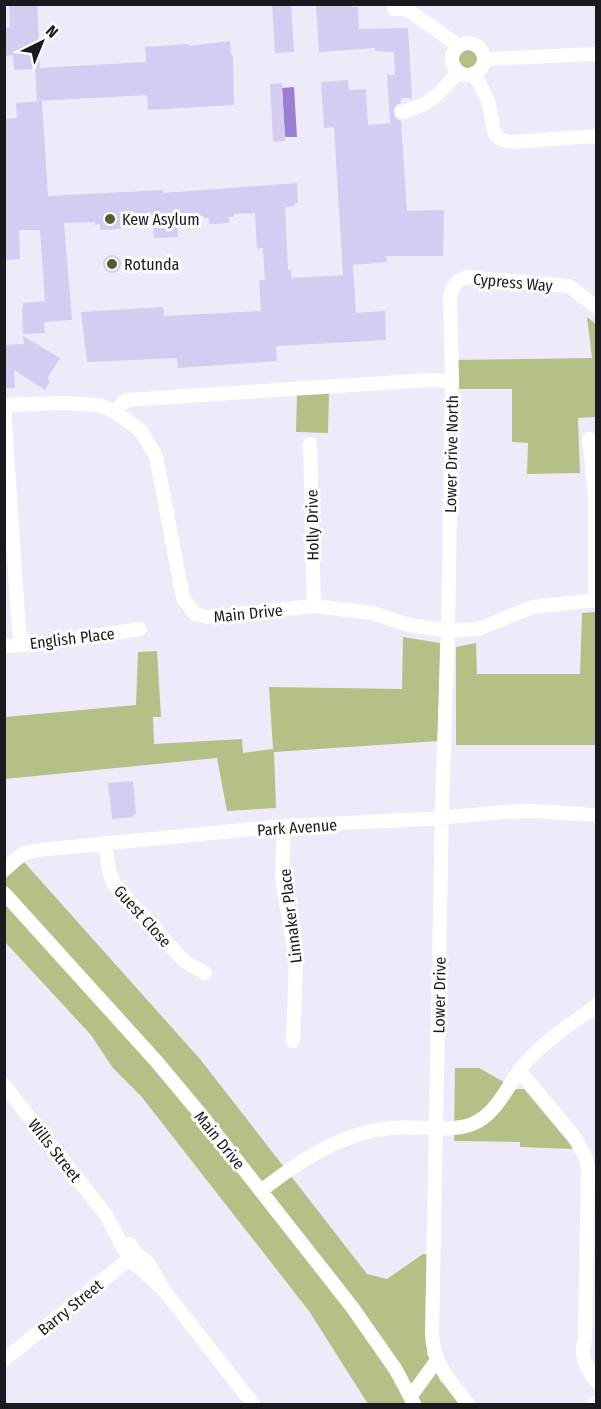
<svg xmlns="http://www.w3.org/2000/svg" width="601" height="1409" font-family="'Fira Sans Condensed',sans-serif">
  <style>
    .green { fill: #b5c086 }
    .water { fill: #9a7ed4 }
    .building { fill: #d6ccf1 }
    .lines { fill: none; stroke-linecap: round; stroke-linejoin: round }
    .minor { stroke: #fff; stroke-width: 14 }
    .poi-dot { fill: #555d2c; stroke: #fff; stroke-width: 2 }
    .labels { text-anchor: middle; stroke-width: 6; stroke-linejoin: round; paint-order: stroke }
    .poi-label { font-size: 16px; fill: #1b191e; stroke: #fff; text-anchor: start }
    .street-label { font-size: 16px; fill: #1b191e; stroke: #fff }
  </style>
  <rect width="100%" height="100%" fill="#eeeaf9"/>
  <path class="green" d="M458 60a10 10 0 1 1 20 0a10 10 0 1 1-20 0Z
    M 587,317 L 596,324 L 596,417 L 578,418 L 580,473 L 527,474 L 528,443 L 512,442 L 512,389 L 450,389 L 450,360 L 592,358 Z
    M 329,392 L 328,433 L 296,432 L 297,394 Z
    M 596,612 L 596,745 L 456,745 L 456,647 L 476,643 L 477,674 L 580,674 L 582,613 Z
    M 403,637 L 440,643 L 438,741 L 274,752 L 276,808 L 227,811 L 217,758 L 5,779 L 5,717 L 136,705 L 138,652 L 157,651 L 161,717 L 153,717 L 154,744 L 242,739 L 243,753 L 273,749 L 269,687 L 402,689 Z
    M 24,862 L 200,1059 L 367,1274 L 387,1279 L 423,1254 L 427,1254 L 427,1354 L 441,1382 L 453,1389 L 466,1404 L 368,1404 L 309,1311 L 141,1096 L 113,1068 L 91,1035 L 5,942 L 5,879 Z
    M 455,1068 L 479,1068 L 516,1089 L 524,1089 L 574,1149 L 520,1147 L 520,1142 L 454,1141 Z"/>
  <path class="water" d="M 294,87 L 297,137 L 285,137 L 282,88 Z"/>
  <path class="building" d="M 9,4 L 37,4 L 40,68 L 146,62 L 145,47 L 189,44 L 189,46 L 230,41 L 231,54 L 233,57 L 234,105 L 148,110 L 147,95 L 37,101 L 35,69 L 14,70 L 13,55 L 4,56 L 4,28 L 10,27 Z
    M 272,4 L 291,4 L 294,52 L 275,53 Z
    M 324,4 L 352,4 L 352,7 L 358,7 L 359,29 L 408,28 L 412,98 L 401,98 L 401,103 L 396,105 L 393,111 L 395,118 L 401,121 L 407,211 L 444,210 L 443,256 L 386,256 L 387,262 L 353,265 L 356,313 L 385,311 L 386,340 L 276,346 L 277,361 L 178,368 L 177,358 L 87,362 L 81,312 L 163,307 L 164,316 L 261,311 L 259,280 L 265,280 L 263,248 L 257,249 L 255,213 L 234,214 L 234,217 L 229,217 L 229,223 L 209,224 L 209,218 L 204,218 L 204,216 L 177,217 L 178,237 L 154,238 L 152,219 L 125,220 L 125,223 L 121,223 L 121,229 L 100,230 L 100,224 L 95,225 L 95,222 L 64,223 L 72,320 L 44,322 L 45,333 L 23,334 L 22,308 L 23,308 L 23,303 L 45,301 L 40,230 L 19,230 L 20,259 L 4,260 L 4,119 L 17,118 L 16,103 L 42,101 L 48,196 L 163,190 L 163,193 L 297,183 L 298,203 L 294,203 L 295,206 L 285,207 L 288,270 L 291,270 L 291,278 L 343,275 L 334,127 L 324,128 L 321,82 L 348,80 L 349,90 L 366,89 L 368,125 L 390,123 L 387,75 L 395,75 L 394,52 L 375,51 L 375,48 L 319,52 L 316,6 Z
    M 282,83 L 285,141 L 273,142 L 270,84 Z
    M103 264a9 9 0 1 1 18 0a9 9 0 1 1-18 0Z
    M 23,336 L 60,358 L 47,379 L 50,381 L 45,390 L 14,370 L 15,388 L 4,388 L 4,345 L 24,344 Z
    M 133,781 L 136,814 L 133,815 L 133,817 L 112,819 L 108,783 Z"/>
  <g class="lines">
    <path class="minor" d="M 394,9 L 403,9 L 411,12 L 459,46
      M452 59a16 16 0 1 1 32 0a16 16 0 1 1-32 0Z
      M 484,59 L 596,54
      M 474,73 C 479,84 486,94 489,105 C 495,122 487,140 512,142 L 596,136
      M 402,112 C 432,104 438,95 458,72
      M 4,405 L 66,403 L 99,405 L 115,412 L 140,430 L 156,456 L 183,598 L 195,614 L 208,617 L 314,606 L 372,613 L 409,625 L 448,631 L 479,629 L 532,607 L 596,600
      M 4,407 L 19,632 L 22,639 L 30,643
      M 115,412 L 126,400 L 430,380 L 452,381
      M 589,439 L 595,494 L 595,600
      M 310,444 L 314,606
      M 4,646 L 40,644 L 140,629
      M 284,826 L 282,879 L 296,962 L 293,1041
      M 105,843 L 109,871 L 114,884 L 184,961 L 205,973
      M 4,869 L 24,853 L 39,850 L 284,826 L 426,819 L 504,812 L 534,811 L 596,815
      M 4,893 L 157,1062 L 202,1116 L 352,1307 L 396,1370 L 414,1404
      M 519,1070 L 573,1135 L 586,1158 L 588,1169 L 585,1340 C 579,1357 587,1368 596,1381
      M 4,1085 L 106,1215 L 129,1259 L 163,1289
      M 261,1191 C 299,1161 341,1133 390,1128 C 414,1125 451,1133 472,1124 C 499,1114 509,1080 528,1060 C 547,1039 574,1022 596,1006
      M 130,1244 L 136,1253 L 149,1264 L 163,1289 L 253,1404
      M 4,1360 L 134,1255
      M 411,1396 L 437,1360
      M 468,1404 C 451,1383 433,1363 432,1334 L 442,805 L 448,631 L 452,381 L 450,297 C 453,285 456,281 467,277 L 569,286 L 596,307
      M 594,1404 L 596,1403"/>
  </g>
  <g class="poi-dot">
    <circle cx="110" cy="219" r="6"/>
    <circle cx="112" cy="264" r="6"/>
  </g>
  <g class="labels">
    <g class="poi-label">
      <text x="122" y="225">Kew Asylum</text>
      <text x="124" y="270">Rotunda</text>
    </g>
    <g class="street-label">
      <text transform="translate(513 282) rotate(5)" y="6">Cypress Way</text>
      <text transform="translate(451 454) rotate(-89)" y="6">Lower Drive North</text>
      <text transform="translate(312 525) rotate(-91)" y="6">Holly Drive</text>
      <text transform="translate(248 613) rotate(-6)" y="6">Main Drive</text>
      <text transform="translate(72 638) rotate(-7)" y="6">English Place</text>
      <text transform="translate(297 827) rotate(-4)" y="6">Park Avenue</text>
      <text transform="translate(143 916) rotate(48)" y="6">Guest Close</text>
      <text transform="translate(290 916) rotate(-97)" y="6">Linnaker Place</text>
      <text transform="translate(439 995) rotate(-89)" y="6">Lower Drive</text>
      <text transform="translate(220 1140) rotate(51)" y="6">Main Drive</text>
      <text transform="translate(55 1150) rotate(52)" y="6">Wills Street</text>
      <text transform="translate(70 1307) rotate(-39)" y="6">Barry Street</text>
    </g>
  </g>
  <rect width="601" height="1409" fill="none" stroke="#1b191e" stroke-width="12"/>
  <g transform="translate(42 42) rotate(43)" stroke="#ffffff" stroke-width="4.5" paint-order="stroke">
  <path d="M0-4.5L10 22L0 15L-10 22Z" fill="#1b191e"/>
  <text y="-9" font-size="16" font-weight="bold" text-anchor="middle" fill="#1b191e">N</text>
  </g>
</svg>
